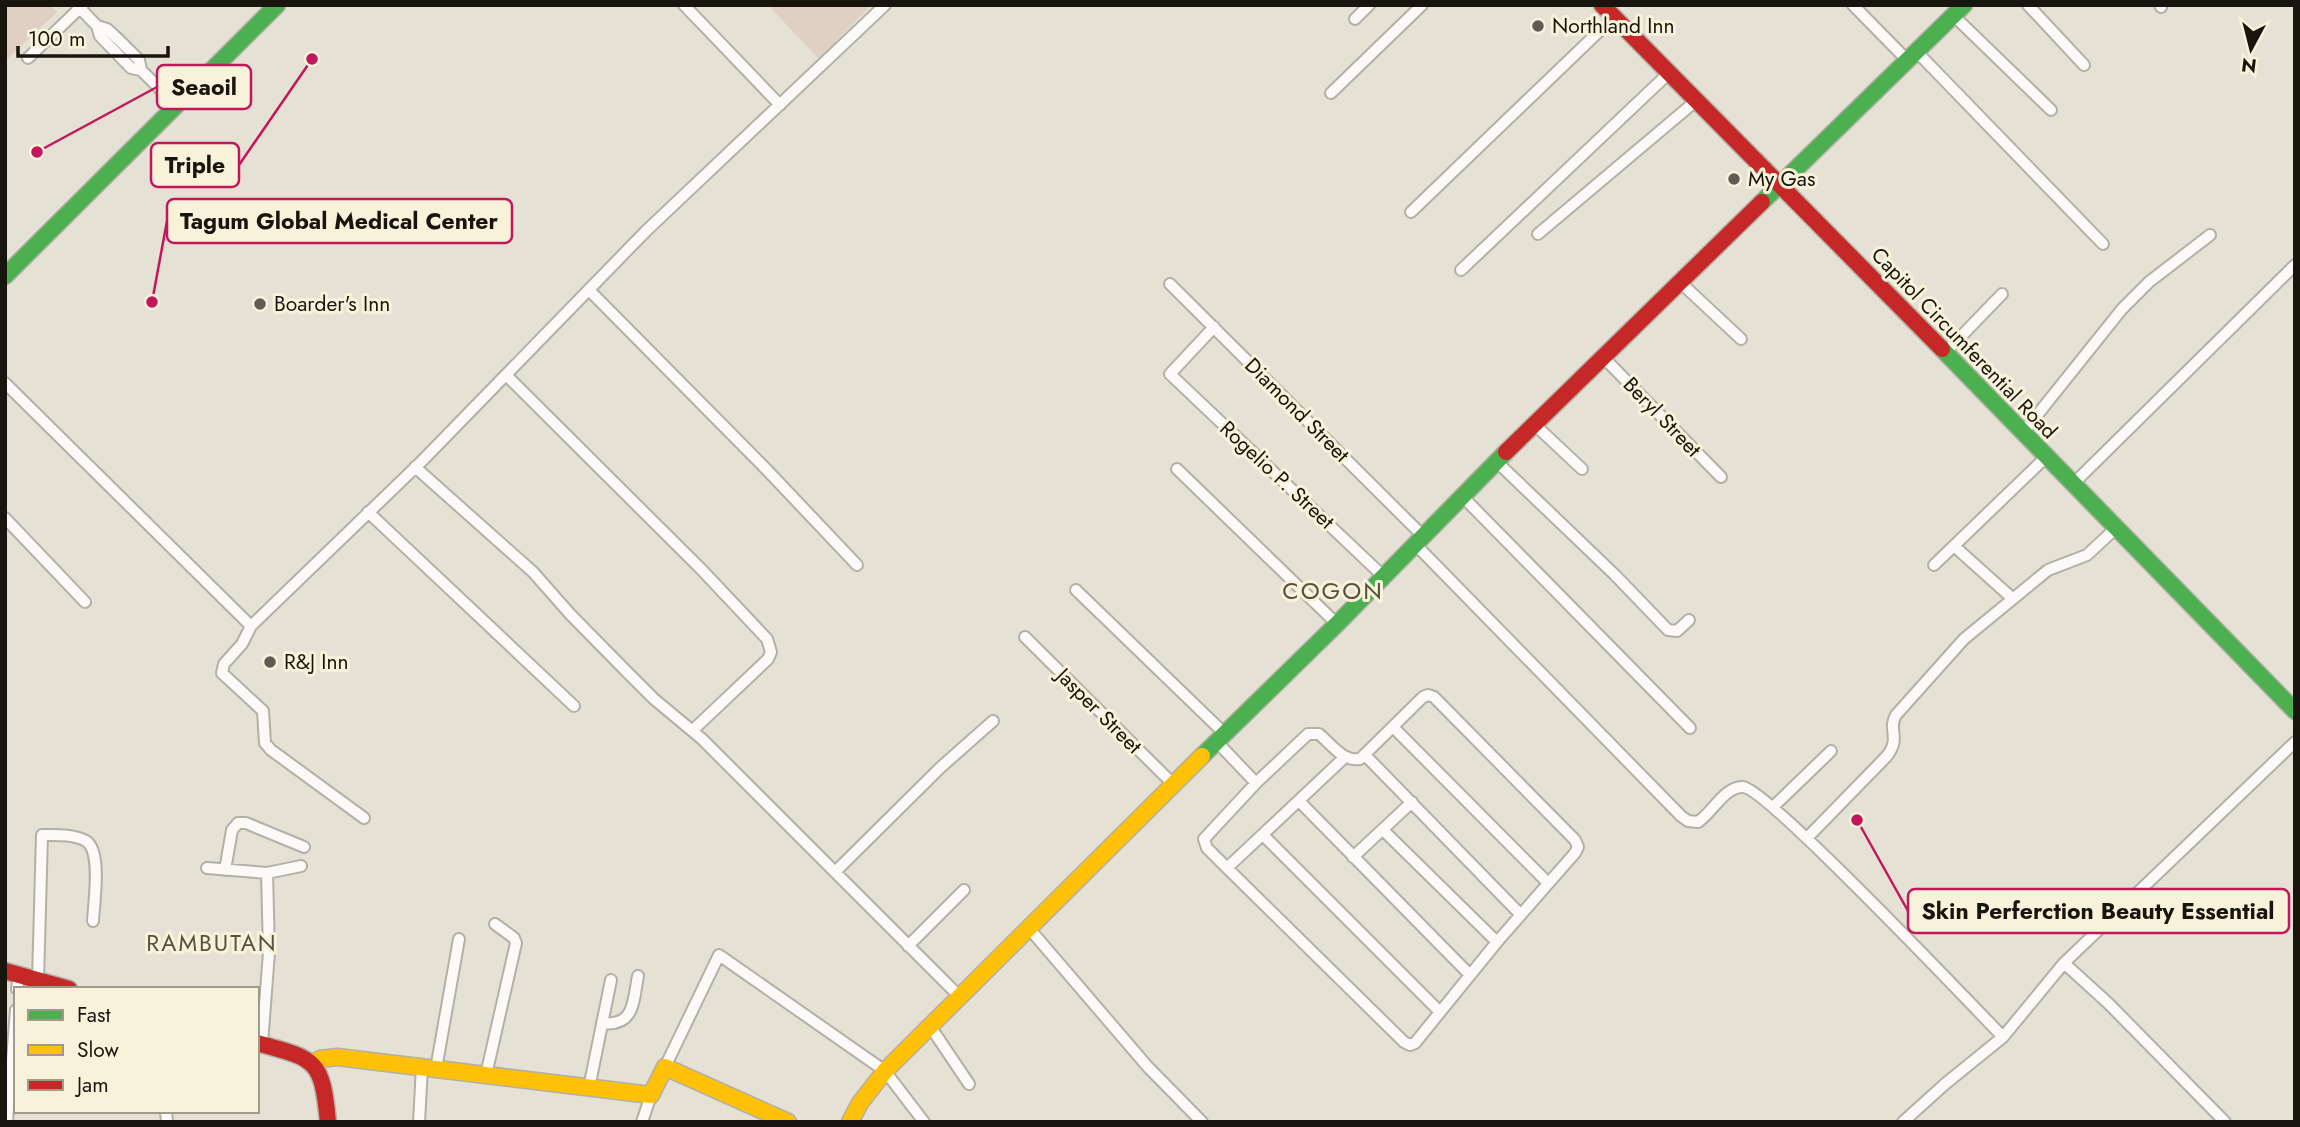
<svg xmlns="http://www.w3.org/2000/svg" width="2300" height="1127" font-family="Jost,sans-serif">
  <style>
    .green { fill: #e0d0c4 }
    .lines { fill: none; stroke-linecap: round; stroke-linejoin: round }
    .street-casing { stroke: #b3b0a6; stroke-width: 14 }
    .fast-casing { stroke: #b3b0a6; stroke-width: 19 }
    .slow-casing { stroke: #b3b0a6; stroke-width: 19 }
    .jam-casing { stroke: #b3b0a6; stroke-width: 19 }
    .street { stroke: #fbfaf9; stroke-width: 10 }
    .fast { stroke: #4caf50; stroke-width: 16 }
    .slow { stroke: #ffc107; stroke-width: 16 }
    .jam { stroke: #c62828; stroke-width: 16 }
    .poi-dot { fill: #5f5c53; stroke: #f9f2db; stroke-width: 2.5 }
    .labels { text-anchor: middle; stroke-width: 6; stroke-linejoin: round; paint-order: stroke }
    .poi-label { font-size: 21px; fill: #17150d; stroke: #f9f2db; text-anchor: start }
    .street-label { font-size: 21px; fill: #17150d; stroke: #f9f2db }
    .neighbourhood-label { font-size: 23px; letter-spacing: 2px; fill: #57513e; stroke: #f9f2db }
    .quarter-label { font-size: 24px; letter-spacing: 2px; fill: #57513e; stroke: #f9f2db }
    .leader { fill: none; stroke: #c2185b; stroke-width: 2.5 }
    .callout-dot { fill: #c2185b; stroke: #f9f2db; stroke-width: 2.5 }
    .callout { fill: #f9f2db; stroke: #c2185b; stroke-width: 2.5 }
    .callout-label { font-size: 23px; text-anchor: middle; font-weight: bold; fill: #17150d }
  </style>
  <rect width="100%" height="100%" fill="#e5e1d4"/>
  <path class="green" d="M 5,5 L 50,5 L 57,12 L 5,61 Z
    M 768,5 L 871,5 L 819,59 Z"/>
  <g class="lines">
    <g class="street-casing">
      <path id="street" d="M 77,5 L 97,26 L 100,36 L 131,68 L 141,70
        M 684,5 L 780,105
        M 1853,5 L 1908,61
        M 2028,5 L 2084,65
        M 2160,5 L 2161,7
        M 1954,16 L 2051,110
        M 1355,19 L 1369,5
        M 97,26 L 107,29 L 119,40 L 139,60 L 141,70 L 176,105
        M 1917,52 L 2103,244
        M 28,58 L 83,5
        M 1331,93 L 1422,5
        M 1411,212 L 1614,17
        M 1538,234 L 1697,100
        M 1461,270 L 1670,72
        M 1680,282 L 1741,339
        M 1170,284 L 1424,537
        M 590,291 L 767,470 L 857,565
        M 1214,327 L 1170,374 L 1384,577
        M 1944,354 L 2002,294
        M 1603,357 L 1721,477
        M 506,375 L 701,569 L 767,639 L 771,652 L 768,659 L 693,730
        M 5,383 L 251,626 L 422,461 L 646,231 L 885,5
        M 1534,424 L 1582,469
        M 2022,434 L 2122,309 L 2149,282 L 2210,235
        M 1497,462 L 1615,575 L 1668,630 L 1677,631 L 1689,620
        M 415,467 L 533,572 L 570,614 L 626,671 L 654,699 L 702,739 L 959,996
        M 1177,469 L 1337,624
        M 2072,485 L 2295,265
        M 1463,497 L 1690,728
        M 368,512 L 574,706
        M 5,518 L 85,602
        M 1416,545 L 1681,816 L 1688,821 L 1698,822 C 1712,813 1725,786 1743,787 C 1766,788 1972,1005 2003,1037
        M 1954,546 L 2012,598
        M 1934,565 L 2045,458
        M 1076,590 L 1225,734
        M 251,626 L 242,644 L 224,664 L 222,673 L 263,711 L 265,743 L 271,750 L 364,818
        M 1025,637 L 1173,784
        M 1428,695 L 1434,697 L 1575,840 L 1578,847 L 1575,853 L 1497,942 L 1415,1043 L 1410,1045 L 1404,1042 L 1227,868 L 1207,848 L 1204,839 L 1256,783 L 1308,734 L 1319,734 C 1331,744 1343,762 1360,759 L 1423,697 Z
        M 1393,727 L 1548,883
        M 1217,742 L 1256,783
        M 1365,755 L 1521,915
        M 1299,801 L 1470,975
        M 1773,807 L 1831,751
        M 1384,831 L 1497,942
        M 1263,835 L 1440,1012
        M 1807,838 L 1886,757 C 1902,738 1887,730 1896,715 L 1964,639 L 2048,570 L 2087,555 L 2116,528
        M 1353,857 L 1412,802
        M 207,868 L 267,873 L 301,866
        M 1227,868 L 1345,757
        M 225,870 L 232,830 L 238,823 L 246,823 L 304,847
        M 835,872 L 941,767 L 993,721
        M 1028,927 L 1147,1066 L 1202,1122
        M 908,946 L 964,890
        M 2064,963 L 2109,1004 L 2225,1122
        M 38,980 L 42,835 C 56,835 74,834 86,841 C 102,851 94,902 93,921
        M 17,989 L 19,975
        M 602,1023 C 635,1027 633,1001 638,976
        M 930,1026 L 969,1084
        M 262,1044 L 269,952 L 267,873
        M 665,1067 L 719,955 L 885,1071 L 924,1122
        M 436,1069 L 459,939
        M 486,1075 L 516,943 L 514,938 L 495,924
        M 589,1088 L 611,980
        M 166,1111 L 167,1122
        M 7,1122 L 16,1010
        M 419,1122 L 422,1067
        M 642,1122 L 651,1095
        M 1903,1122 L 1945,1084 L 2003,1037 L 2064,963 L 2295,742"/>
    </g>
    <g class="fast-casing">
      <path id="fast" d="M 1762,202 L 1964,5
        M 5,276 L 277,5
        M 1942,349 L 2295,711
        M 1202,756 L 1337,624 L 1506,452"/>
    </g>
    <g class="slow-casing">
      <path id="slow" d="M 315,1063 L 320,1059 L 337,1057 L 651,1095 L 665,1067 L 788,1122
        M 850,1122 L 860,1103 L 885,1071 L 1202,756"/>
    </g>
    <g class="jam-casing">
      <path id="jam" d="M 1602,5 L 1942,349
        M 1506,452 L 1762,202
        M 5,971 L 69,989
        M 257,1043 C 316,1059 322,1059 328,1122"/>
    </g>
    <use href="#street" class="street"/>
    <use href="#fast" class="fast"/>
    <use href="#slow" class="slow"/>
    <use href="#jam" class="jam"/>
  </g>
  <g class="poi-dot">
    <circle cx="1538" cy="26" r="7"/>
    <circle cx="1734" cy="179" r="7"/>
    <circle cx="260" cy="304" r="7"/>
    <circle cx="270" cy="662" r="7"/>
  </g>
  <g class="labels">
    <g class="poi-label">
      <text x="1552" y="33">Northland Inn</text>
      <text x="1748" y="186">My Gas</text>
      <text x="274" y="311">Boarder's Inn</text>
      <text x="284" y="669">R&amp;J Inn</text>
    </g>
    <g class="street-label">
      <text transform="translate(1964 343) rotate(46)" y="7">Capitol Circumferential Road</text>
      <text transform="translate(1297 410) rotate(45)" y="7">Diamond Street</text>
      <text transform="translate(1662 417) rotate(46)" y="7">Beryl Street</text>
      <text transform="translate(1277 475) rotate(43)" y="7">Rogelio P. Street</text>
      <text transform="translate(1099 711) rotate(45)" y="7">Jasper Street</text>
    </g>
    <g class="neighbourhood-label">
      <text x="212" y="951">RAMBUTAN</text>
    </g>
    <g class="quarter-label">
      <text x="1333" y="599">COGON</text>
    </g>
  </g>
  <path class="leader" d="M37 152L157 87M312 59L239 165M152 302L167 221M1857 820L1908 911"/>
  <g class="callout-dot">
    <circle cx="37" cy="152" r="7"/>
    <circle cx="312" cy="59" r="7"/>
    <circle cx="152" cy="302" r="7"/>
    <circle cx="1857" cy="820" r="7"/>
  </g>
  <g class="callout">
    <rect x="157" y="65" width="94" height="44" rx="7"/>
    <rect x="151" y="143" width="88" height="44" rx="7"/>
    <rect x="167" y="199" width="345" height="44" rx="7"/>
    <rect x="1908" y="889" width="381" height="44" rx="7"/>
  </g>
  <g class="callout-label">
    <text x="204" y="95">Seaoil</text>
    <text x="195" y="173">Triple</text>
    <text x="339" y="229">Tagum Global Medical Center</text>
    <text x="2098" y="919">Skin Perferction Beauty Essential</text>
  </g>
  <rect width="2300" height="1127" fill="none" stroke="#17150d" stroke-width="14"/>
  <rect x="14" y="987" width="245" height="126" fill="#f9f2db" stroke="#9f9a89" stroke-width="2"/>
  <rect x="28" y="1010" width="35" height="10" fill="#4caf50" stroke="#9f9a89" stroke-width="2"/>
  <text x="77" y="1022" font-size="21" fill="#17150d">Fast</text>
  <rect x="28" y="1045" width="35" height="10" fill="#ffc107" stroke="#9f9a89" stroke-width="2"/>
  <text x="77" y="1057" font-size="21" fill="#17150d">Slow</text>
  <rect x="28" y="1080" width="35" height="10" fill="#c62828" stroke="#9f9a89" stroke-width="2"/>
  <text x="77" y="1092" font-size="21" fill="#17150d">Jam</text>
  <g transform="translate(2251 49) rotate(187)" stroke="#f9f2db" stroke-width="5" paint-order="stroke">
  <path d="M0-5L12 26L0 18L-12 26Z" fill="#17150d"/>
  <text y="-10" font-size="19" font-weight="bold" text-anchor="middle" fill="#17150d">N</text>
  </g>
  <path d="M18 46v10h150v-10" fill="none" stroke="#17150d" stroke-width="3.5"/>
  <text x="28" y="46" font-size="21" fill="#17150d" stroke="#f9f2db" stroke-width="5" paint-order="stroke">100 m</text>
</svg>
